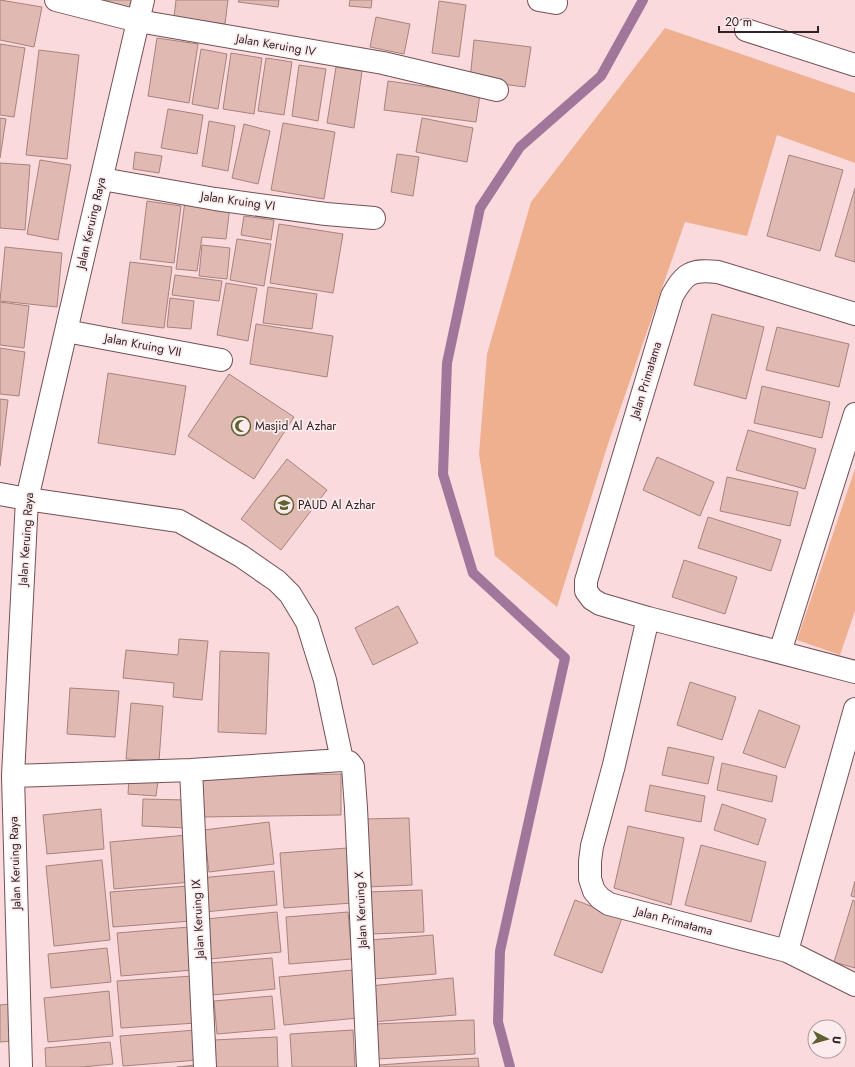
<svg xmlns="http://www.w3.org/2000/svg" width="855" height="1067" font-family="Jost,sans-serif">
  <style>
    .green { fill: #eeb08e }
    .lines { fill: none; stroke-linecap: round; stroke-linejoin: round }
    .stream { stroke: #a1769b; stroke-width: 10 }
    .building { fill: #dfb9b2; stroke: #a8837d }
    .minor-casing { stroke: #735156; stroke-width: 24 }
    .minor { stroke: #fff; stroke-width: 22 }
    .labels { text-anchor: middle; stroke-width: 3.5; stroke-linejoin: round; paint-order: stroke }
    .street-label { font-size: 12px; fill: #302124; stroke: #fdecee }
    .poi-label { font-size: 12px; fill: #302124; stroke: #fdecee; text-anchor: start }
  </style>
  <rect width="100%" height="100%" fill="#fbdade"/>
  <path class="green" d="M 665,28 L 855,93 L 855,163 L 777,135 L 747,236 L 685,222 L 608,444 L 557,607 L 495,556 L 479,454 L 487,354 L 531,202 Z
    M 855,469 L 855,611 L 840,655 L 797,640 Z"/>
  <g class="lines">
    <path class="stream" d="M 510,1067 L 498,1022 L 500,951 L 565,658 L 473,573 L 443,474 L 447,363 L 480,208 L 520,147 L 601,76 L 643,0"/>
  </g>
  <path class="building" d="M 0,0 L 42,7 L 34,47 L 0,40 Z
    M 85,0 L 132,0 L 131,9 Z
    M 176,0 L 228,0 L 225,24 L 174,17 Z
    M 239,0 L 279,0 L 278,7 L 238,2 Z
    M 350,0 L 372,0 L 371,8 L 349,6 Z
    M 439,1 L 466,5 L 459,57 L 432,53 Z
    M 376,17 L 410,24 L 404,54 L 370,47 Z
    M 157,38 L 198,44 L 189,103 L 148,96 Z
    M 474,40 L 531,47 L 525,87 L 470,80 Z
    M 0,44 L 25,48 L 14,117 L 0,115 Z
    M 201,49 L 227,54 L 218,109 L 192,104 Z
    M 39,50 L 79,55 L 67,159 L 26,155 Z
    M 231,53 L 262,58 L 254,114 L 223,109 Z
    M 266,58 L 292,62 L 284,115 L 258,111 Z
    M 299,65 L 326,69 L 318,121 L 292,116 Z
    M 336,67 L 362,71 L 354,128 L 327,123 Z
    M 388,81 L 480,94 L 476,122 L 384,110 Z
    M 168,109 L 203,115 L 197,154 L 161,148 Z
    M 0,118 L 6,119 L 0,158 Z
    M 422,118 L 473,128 L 467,162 L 416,152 Z
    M 209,121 L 235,126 L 228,171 L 202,166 Z
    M 283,123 L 335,132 L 324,199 L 271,190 Z
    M 244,124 L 270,131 L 258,184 L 232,178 Z
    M 135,152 L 162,156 L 159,173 L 133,169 Z
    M 397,154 L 419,157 L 413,196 L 391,192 Z
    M 789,155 L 843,170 L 820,251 L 767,236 Z
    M 40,160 L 71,165 L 58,240 L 27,234 Z
    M 0,163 L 30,165 L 25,230 L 0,228 Z
    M 855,188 L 855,262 L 835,256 Z
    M 147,201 L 181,206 L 174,263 L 140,259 Z
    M 185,201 L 230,206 L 226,239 L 202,237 L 197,271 L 176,269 Z
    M 244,216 L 274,220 L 271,240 L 241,235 Z
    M 279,224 L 343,234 L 333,293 L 270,283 Z
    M 237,239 L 271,244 L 264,286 L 230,280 Z
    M 202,245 L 230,248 L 227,279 L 199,276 Z
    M 5,247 L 62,253 L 57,307 L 0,301 Z
    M 130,262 L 172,267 L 164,328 L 122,323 Z
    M 175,275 L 222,281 L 219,301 L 172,295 Z
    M 226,283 L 257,288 L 248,341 L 217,335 Z
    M 268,287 L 317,294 L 312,329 L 263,323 Z
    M 170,298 L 194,301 L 191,329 L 167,327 Z
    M 0,302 L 29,306 L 24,348 L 0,345 Z
    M 712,314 L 764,327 L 746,399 L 694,385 Z
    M 256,324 L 333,336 L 327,377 L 250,364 Z
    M 777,327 L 849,344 L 839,387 L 766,370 Z
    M 0,348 L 25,352 L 19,396 L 0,394 Z
    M 108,373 L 186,386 L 175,455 L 98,443 Z
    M 229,374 L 294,417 L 254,479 L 188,436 Z
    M 762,386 L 830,402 L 822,438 L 754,423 Z
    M 0,399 L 8,400 L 0,466 Z
    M 748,430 L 816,449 L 805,489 L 736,470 Z
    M 657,457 L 714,482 L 700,516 L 643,490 Z
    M 287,459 L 327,490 L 281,550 L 241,519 Z
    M 727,477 L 798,492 L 790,526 L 720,511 Z
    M 708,517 L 781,540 L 771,571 L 698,548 Z
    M 684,560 L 737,577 L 725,614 L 672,597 Z
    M 398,606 L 418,643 L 373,665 L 355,628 Z
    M 179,639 L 208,641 L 202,700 L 173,697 L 174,683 L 123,678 L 126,650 L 178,655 Z
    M 220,651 L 269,653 L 266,734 L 218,732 Z
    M 690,682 L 736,697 L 722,740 L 677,725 Z
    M 70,688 L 119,691 L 115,737 L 67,734 Z
    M 131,703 L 163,706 L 159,761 L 126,759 Z
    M 759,710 L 800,726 L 785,768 L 743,753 Z
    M 668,747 L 714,757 L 708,784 L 662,775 Z
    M 722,763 L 777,776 L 772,802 L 717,790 Z
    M 341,774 L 341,815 L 200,817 L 199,776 Z
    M 129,778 L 158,781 L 156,796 L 128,794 Z
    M 650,785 L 705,796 L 701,822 L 645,811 Z
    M 143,799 L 187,800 L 187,828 L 142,826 Z
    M 722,804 L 766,819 L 758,845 L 714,830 Z
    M 101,809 L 104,849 L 47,854 L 43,815 Z
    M 409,818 L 412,885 L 367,887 L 364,819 Z
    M 269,822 L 274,864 L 209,872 L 204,830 Z
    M 628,826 L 684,838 L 671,905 L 614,888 Z
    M 187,835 L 191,882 L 114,889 L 110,842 Z
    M 701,845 L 766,862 L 751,922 L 685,905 Z
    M 347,848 L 352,903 L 284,908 L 280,853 Z
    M 102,860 L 110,940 L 54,946 L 46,866 Z
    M 274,871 L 277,905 L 204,912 L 200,878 Z
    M 855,881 L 855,897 L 851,896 Z
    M 188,886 L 191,921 L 113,927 L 110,892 Z
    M 422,890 L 424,932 L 370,934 L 368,892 Z
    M 575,900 L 622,918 L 602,973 L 554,955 Z
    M 853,900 L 855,901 L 855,968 L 834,962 Z
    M 277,912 L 281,952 L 210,959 L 206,919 Z
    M 348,912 L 352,959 L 289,964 L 286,917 Z
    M 189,927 L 193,970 L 121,976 L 117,933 Z
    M 433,935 L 436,974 L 373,979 L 370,940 Z
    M 107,948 L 111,982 L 51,988 L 48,954 Z
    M 272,958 L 275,989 L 212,995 L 209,963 Z
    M 353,970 L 358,1018 L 284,1025 L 279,977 Z
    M 193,976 L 196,1023 L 121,1028 L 117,981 Z
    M 453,978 L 456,1015 L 373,1022 L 369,986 Z
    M 109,991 L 113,1036 L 48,1042 L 44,998 Z
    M 272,996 L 275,1029 L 217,1034 L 214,1001 Z
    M 11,1004 L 14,1041 L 0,1042 L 0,1005 Z
    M 474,1020 L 475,1054 L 376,1059 L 374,1024 Z
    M 196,1030 L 198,1060 L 123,1066 L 120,1036 Z
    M 353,1030 L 355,1067 L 292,1067 L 290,1034 Z
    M 277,1037 L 278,1067 L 215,1067 L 213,1040 Z
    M 110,1042 L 113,1064 L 82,1067 L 46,1067 L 45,1048 Z
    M 478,1058 L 479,1067 L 379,1067 L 379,1065 Z
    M 195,1065 L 196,1067 L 177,1067 Z"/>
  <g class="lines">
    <g class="minor-casing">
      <path id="minor" d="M 56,0 L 138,21 L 383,63 L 497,90
        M 539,0 L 556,3
        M 746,30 L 855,65
        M 102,179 L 215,199 L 326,214 L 374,218
        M 855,314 L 718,272 C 691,269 685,273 672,296 L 586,581 L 586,591 L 592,599 L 600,604 L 648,618 L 855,672
        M 66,331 L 221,360
        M 0,494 L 27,499 L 179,521 L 241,556 L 277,581 L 290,594 L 307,622 L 325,680 L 342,760
        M 648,618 L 614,765 L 592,846 L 590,861 L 590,879 L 594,891 L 600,898 L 609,904 L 787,951 L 855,985
        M 780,652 L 855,414
        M 191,770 L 205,1067
        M 13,776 L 191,770 L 342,760 L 349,762 L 353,767 L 356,808 L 368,1067
        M 787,951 L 855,709
        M 21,1067 L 13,776 L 27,499 L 143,0"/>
    </g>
    <use href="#minor" class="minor"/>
  </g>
  <defs>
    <g id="mosque-ring" transform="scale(1)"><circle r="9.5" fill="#fdecee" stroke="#5e612f" stroke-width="1.5"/><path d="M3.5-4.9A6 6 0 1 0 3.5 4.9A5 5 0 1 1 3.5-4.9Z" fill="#5e612f"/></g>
    <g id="school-ring" transform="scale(1)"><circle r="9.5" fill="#fdecee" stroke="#5e612f" stroke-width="1.5"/><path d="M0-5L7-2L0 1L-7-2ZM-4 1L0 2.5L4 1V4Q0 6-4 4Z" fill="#5e612f"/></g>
  </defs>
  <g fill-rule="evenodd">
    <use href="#mosque-ring" x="241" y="426"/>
    <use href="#school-ring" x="284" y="505"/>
  </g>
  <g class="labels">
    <g class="street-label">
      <text transform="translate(276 45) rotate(10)" y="4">Jalan Keruing IV</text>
      <text transform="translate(238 201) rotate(8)" y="4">Jalan Kruing VI</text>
      <text transform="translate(91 223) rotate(-77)" y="4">Jalan Keruing Raya</text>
      <text transform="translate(143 345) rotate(11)" y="4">Jalan Kruing VII</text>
      <text transform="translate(646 380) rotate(-73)" y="4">Jalan Primatama</text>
      <text transform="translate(26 539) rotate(-86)" y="4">Jalan Keruing Raya</text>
      <text transform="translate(15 863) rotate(-92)" y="4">Jalan Keruing Raya</text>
      <text transform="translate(361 910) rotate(-93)" y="4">Jalan Keruing X</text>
      <text transform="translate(198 919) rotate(-93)" y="4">Jalan Keruing IX</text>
      <text transform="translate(674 921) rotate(15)" y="4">Jalan Primatama</text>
    </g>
    <g class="poi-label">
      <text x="255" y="430">Masjid Al Azhar</text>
      <text x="298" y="509">PAUD Al Azhar</text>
    </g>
  </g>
  <g transform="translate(827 1039) rotate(96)"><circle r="19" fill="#fdecee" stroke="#ab9b9d"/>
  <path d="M0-3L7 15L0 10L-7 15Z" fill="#5e612f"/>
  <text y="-6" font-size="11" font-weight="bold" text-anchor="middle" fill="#302124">U</text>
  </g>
  <path d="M719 26v6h99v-6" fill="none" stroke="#302124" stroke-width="2"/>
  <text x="725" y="26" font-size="12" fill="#302124" stroke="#fdecee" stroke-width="3" paint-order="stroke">20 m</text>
</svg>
